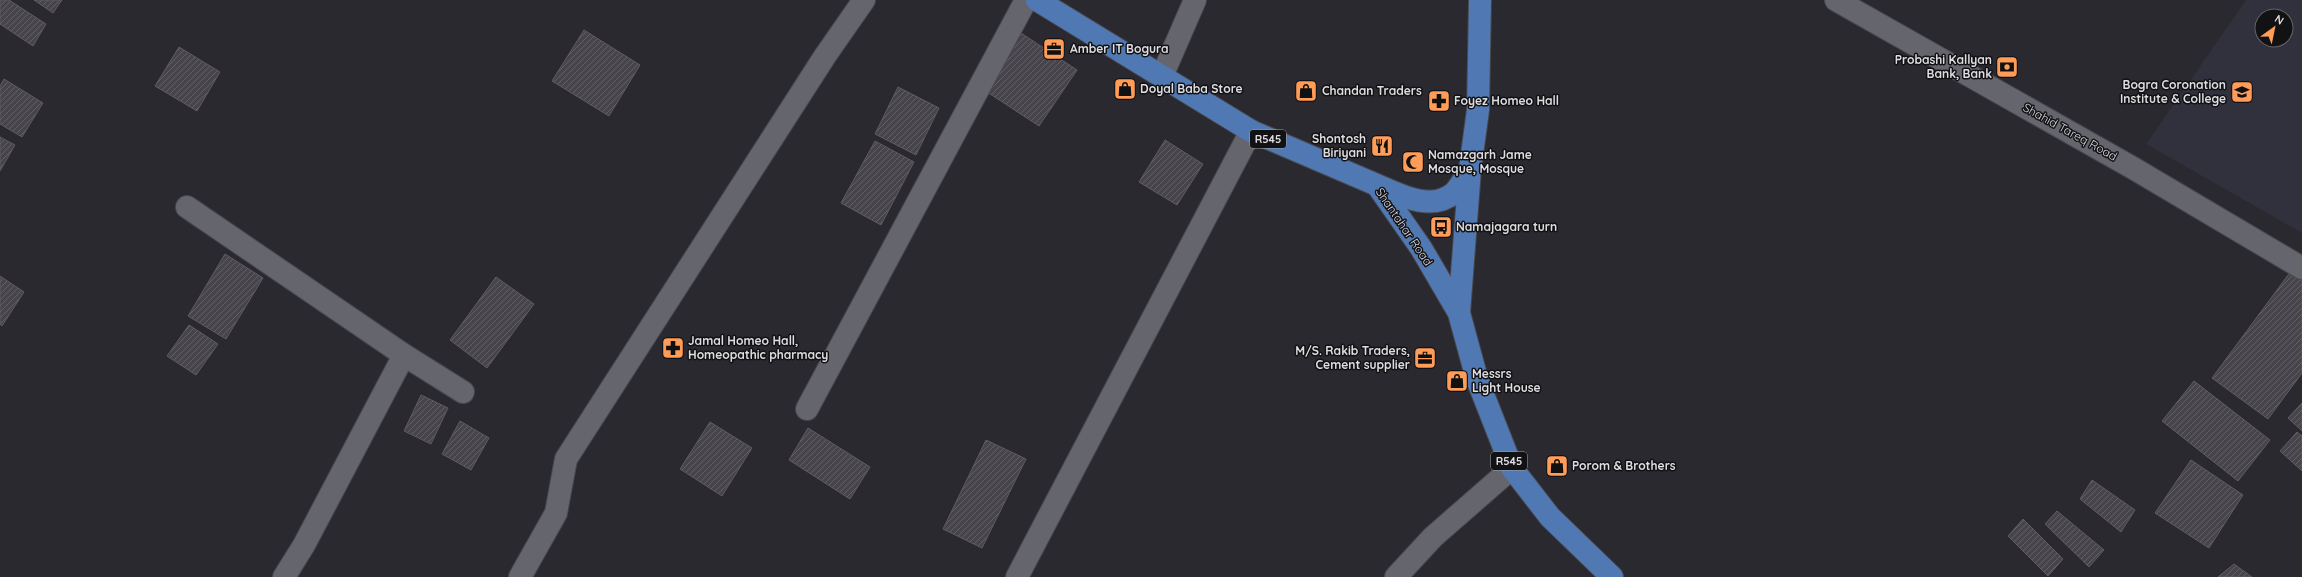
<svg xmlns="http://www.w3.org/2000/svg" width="2302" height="577" font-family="Quicksand,sans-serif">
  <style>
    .built { fill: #30313c; fill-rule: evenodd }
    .building { fill: url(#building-hatch); stroke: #5f5b62 }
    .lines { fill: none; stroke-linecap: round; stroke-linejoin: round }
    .minor-casing { stroke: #47474d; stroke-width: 24 }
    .major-casing { stroke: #47474d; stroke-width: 24 }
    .minor { stroke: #65666d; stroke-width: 22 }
    .major { stroke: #5078b2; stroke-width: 22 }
    .labels { text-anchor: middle; stroke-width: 3; stroke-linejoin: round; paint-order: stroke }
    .shield { fill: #121215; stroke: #a1a1a4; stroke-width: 1 }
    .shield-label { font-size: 11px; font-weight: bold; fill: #dedee2 }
    .poi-label { font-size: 12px; font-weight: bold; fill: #dedee2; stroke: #121215; text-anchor: start }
    .street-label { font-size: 12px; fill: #dedee2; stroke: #121215 }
  </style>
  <defs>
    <pattern id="building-hatch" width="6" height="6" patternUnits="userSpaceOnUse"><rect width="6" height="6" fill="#48444b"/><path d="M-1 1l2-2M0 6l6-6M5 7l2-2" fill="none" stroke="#625f65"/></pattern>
  </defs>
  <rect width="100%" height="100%" fill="#29292f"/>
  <path class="built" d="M 2246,0 L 2302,0 L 2302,233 L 2146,144 ZM 2262,16 L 2286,16 L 2286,40 L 2262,40 Z"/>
  <path class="building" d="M 0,0 L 9,0 L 46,24 L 33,46 L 0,24 Z
    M 34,0 L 62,0 L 53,13 Z
    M 584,30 L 640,65 L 609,116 L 552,81 Z
    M 1021,33 L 1077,70 L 1039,126 L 984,90 Z
    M 179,47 L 220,72 L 197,111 L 155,86 Z
    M 4,79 L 43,103 L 22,137 L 0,124 L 0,86 Z
    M 898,87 L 939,108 L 916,155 L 875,134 Z
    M 0,137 L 15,145 L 0,171 Z
    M 1165,140 L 1203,164 L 1177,205 L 1139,182 Z
    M 875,141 L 914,162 L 881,225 L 841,203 Z
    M 225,254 L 263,278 L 226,339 L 188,316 Z
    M 2291,271 L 2302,279 L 2302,373 L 2268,419 L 2212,378 Z
    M 0,276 L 24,292 L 2,326 L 0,324 Z
    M 496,277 L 534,304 L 487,368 L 450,340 Z
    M 189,325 L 218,344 L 196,375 L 167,356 Z
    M 2194,381 L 2270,440 L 2238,481 L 2162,421 Z
    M 421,395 L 448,408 L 431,444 L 404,431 Z
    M 2302,403 L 2302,431 L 2288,418 Z
    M 460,421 L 489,438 L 471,470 L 442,454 Z
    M 710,422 L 752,448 L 722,496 L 680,469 Z
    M 808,428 L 870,467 L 850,499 L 789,460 Z
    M 2297,432 L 2302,436 L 2302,471 L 2280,451 Z
    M 986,440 L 1026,459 L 982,548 L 943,529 Z
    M 2191,460 L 2243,495 L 2209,548 L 2155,513 Z
    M 2092,480 L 2135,510 L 2121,532 L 2080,499 Z
    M 2057,511 L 2104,550 L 2089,567 L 2045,524 Z
    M 2023,519 L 2063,559 L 2048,576 L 2008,536 Z
    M 2234,564 L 2252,577 L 2218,577 Z"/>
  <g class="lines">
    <g class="minor-casing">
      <path id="minor" d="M 1836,0 L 2133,168 L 2302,268
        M 1162,76 L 1195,0
        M 187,207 L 404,355 L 463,392
        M 807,409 L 1026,0
        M 284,577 L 304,545 L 404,355
        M 520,577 L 556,513 L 566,459 L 825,56 L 864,0
        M 1017,577 L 1251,131
        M 1396,577 L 1433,537 L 1512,468"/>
    </g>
    <g class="major-casing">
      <path id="major" d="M 1037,0 L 1251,131 L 1377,185 L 1421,248 L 1459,313 L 1477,379 L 1512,468 L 1550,517 L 1612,577
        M 1377,185 C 1400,195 1431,212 1454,193 C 1460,187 1465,177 1470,170
        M 1459,313 L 1470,169 L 1478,110 L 1480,0"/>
    </g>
    <use href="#minor" class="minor"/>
    <use href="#major" class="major"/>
  </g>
  <defs>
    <g id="office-square" transform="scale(1.15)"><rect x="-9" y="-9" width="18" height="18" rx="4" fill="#fe9c58" stroke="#121215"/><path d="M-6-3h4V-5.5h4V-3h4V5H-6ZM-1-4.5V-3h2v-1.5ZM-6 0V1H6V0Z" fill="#111"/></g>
    <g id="bank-square" transform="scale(1.15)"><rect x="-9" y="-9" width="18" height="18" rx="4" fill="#fe9c58" stroke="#121215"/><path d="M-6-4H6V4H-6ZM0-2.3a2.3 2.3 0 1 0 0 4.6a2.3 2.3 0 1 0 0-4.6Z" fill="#111"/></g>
    <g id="shop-square" transform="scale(1.15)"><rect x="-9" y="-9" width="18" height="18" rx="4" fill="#fe9c58" stroke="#121215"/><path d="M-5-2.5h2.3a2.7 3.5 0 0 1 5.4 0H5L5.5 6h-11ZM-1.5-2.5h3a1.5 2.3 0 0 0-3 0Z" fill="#111"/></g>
    <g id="school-square" transform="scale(1.15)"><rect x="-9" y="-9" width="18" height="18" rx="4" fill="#fe9c58" stroke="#121215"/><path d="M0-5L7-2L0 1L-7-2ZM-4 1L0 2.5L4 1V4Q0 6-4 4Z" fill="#111"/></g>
    <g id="pharmacy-square" transform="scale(1.15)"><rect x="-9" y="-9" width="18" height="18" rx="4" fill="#fe9c58" stroke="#121215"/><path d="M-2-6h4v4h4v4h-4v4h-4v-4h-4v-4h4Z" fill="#111"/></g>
    <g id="restaurant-square" transform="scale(1.15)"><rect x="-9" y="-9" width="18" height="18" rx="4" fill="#fe9c58" stroke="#121215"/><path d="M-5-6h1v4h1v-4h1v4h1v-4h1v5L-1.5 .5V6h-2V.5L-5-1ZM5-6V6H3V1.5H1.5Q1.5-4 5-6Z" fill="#111"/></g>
    <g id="mosque-square" transform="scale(1.15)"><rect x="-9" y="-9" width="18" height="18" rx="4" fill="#fe9c58" stroke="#121215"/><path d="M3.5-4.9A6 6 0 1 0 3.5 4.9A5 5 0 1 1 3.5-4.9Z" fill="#111"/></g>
    <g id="bus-square" transform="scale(1.15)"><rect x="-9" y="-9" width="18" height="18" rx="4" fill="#fe9c58" stroke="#121215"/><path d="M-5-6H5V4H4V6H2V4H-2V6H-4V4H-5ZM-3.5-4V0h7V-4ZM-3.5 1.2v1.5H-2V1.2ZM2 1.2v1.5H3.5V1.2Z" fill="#111"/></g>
  </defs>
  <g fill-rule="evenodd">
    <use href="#office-square" x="1054" y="49"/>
    <use href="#bank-square" x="2007" y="67"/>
    <use href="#shop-square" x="1125" y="89"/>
    <use href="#shop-square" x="1306" y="91"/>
    <use href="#school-square" x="2242" y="92"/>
    <use href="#pharmacy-square" x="1439" y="101"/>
    <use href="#restaurant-square" x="1382" y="146"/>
    <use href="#mosque-square" x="1413" y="162"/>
    <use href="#bus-square" x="1441" y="227"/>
    <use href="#pharmacy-square" x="673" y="348"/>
    <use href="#office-square" x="1425" y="358"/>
    <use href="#shop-square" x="1457" y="381"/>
    <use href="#shop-square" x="1557" y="466"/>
  </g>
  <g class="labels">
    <g class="shield">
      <rect x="1250" y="130" width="36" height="18" rx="3"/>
      <rect x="1491" y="452" width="36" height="18" rx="3"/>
    </g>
    <g class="shield-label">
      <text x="1268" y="143">R545</text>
      <text x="1509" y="465">R545</text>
    </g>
    <g class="poi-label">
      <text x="1070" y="53">Amber IT Bogura</text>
      <text x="1992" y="64" text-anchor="end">Probashi Kallyan<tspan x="1992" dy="14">Bank, Bank</tspan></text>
      <text x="2226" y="89" text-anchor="end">Bogra Coronation<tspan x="2226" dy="14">Institute &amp; College</tspan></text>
      <text x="1140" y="93">Doyal Baba Store</text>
      <text x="1322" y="95">Chandan Traders</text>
      <text x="1454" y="105">Foyez Homeo Hall</text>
      <text x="1366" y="143" text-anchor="end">Shontosh<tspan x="1366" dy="14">Biriyani</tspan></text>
      <text x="1428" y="159">Namazgarh Jame<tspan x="1428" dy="14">Mosque, Mosque</tspan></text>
      <text x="1456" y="231">Namajagara turn</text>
      <text x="688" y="345">Jamal Homeo Hall,<tspan x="688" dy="14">Homeopathic pharmacy</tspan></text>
      <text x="1410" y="355" text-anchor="end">M/S. Rakib Traders,<tspan x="1410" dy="14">Cement supplier</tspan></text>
      <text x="1472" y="378">Messrs<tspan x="1472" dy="14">Light House</tspan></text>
      <text x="1572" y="470">Porom &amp; Brothers</text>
    </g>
    <g class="street-label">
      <text transform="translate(2070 132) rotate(29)" y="4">Shahid Tareq Road</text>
      <text transform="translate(1404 227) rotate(56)" y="4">Shantahar Road</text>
    </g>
  </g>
  <g transform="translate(2274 28) rotate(33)"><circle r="19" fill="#121215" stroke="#646467"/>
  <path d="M0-3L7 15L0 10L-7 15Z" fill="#fe9c58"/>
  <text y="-6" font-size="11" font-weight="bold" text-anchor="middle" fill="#dedee2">N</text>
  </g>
</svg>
